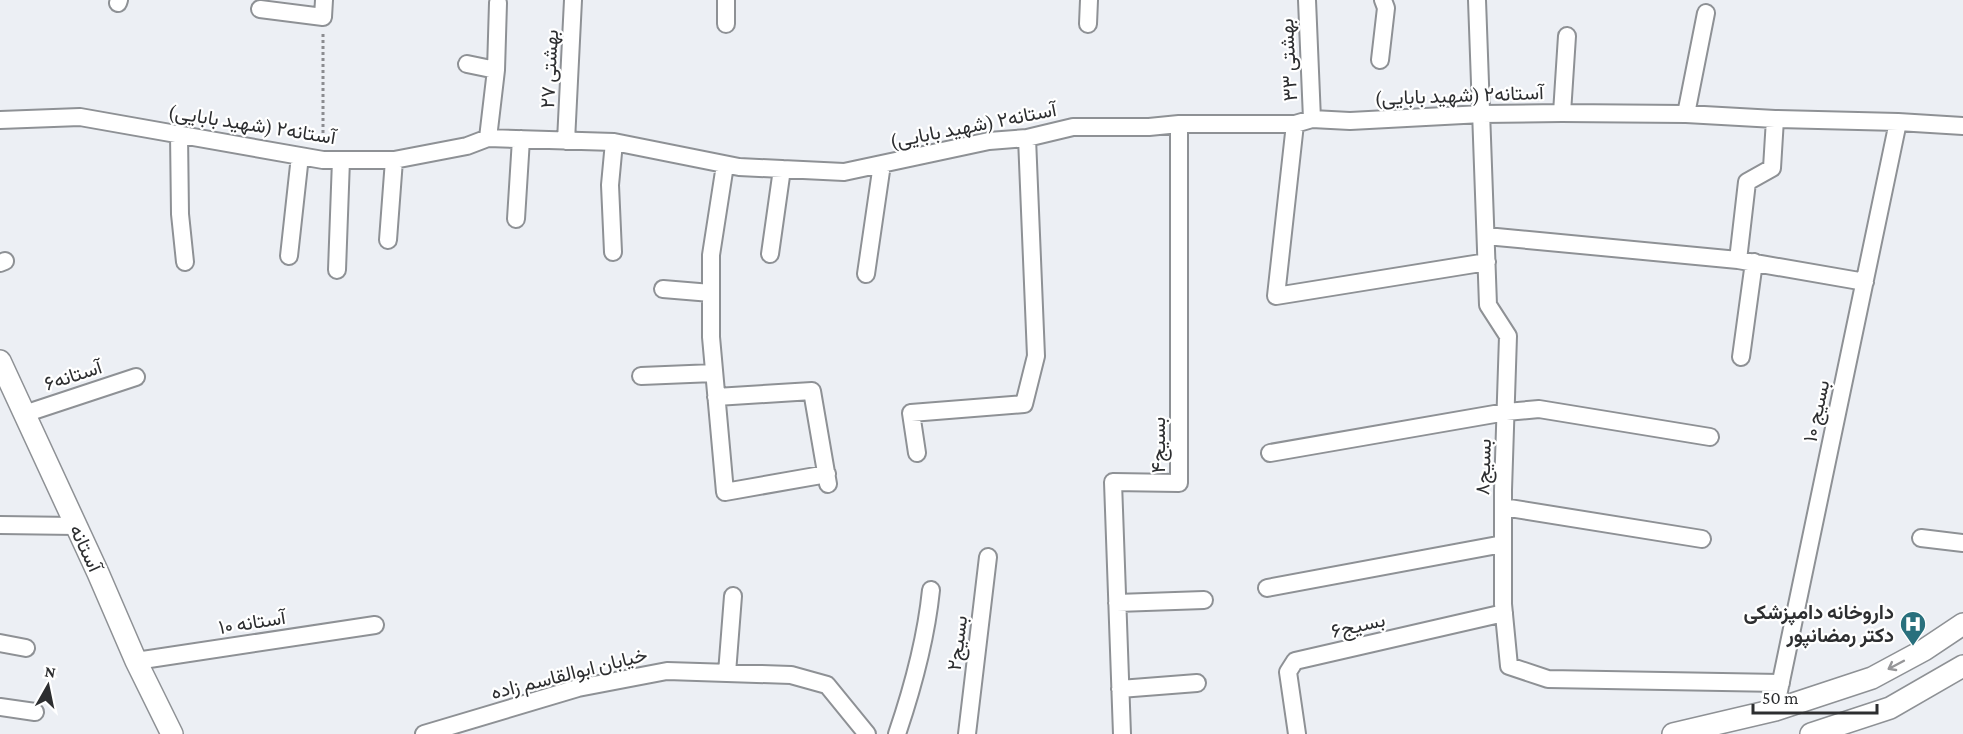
<svg xmlns="http://www.w3.org/2000/svg" width="1963" height="734" font-family="'Crimson Pro',Vazirmatn,serif">
  <style>
    .lines { fill: none; stroke-linecap: round; stroke-linejoin: round }
    .minor-casing { stroke: #8e9195; stroke-width: 20 }
    .major-casing { stroke: #8e9195; stroke-width: 24 }
    .path { stroke: #8b8c90; stroke-width: 3; stroke-dasharray: 3 3; stroke-linecap: butt }
    .minor { stroke: #fff; stroke-width: 16 }
    .major { stroke: #fff; stroke-width: 21 }
    .oneway { stroke: #969698 }
    .labels { text-anchor: middle; stroke-width: 4.5; stroke-linejoin: round; paint-order: stroke }
    .street-label { font-size: 20px; fill: #2d2e30; stroke: #fff }
    .poi-label { font-size: 20px; font-weight: bold; fill: #2d2e30; stroke: #fff; text-anchor: end }
  </style>
  <rect width="100%" height="100%" fill="#eceff4"/>
  <g class="lines">
    <g class="minor-casing">
      <path id="minor" d="M 726,0 L 726,24
        M 1307,0 L 1312,119
        M 1477,0 L 1488,305 L 1508,336 L 1503,490 L 1503,604 L 1509,666 L 1548,679 L 1781,683
        M 118,3 L 119,0
        M 260,9 L 323,17 L 324,0
        M 1088,24 L 1089,0
        M 1380,60 L 1386,8 L 1383,0
        M 467,64 L 496,70
        M 1562,113 L 1567,36
        M 1686,114 L 1706,13
        M 0,120 L 80,117 L 323,160 L 394,160 L 467,146 L 488,138 L 614,142 L 739,167 L 844,172 L 989,141 L 1027,138 L 1073,127 L 1149,127 L 1179,124 L 1295,124 L 1312,119 L 1350,121 L 1482,114 L 1562,113 L 1686,114 L 1775,119 L 1898,122 L 1963,126
        M 1295,124 L 1276,296 L 1487,262
        M 179,134 L 180,214 L 185,262
        M 488,138 L 496,70 L 498,3
        M 566,141 L 573,0
        M 725,165 L 711,255 L 711,337 L 725,492 L 827,474
        M 516,219 L 521,139
        M 1486,236 L 1738,260 L 1865,282
        M 388,240 L 394,160
        M 613,252 L 610,185 L 614,142
        M 770,254 L 782,169
        M 289,256 L 300,156
        M 1738,260 L 1747,182 L 1772,168 L 1775,119
        M 0,263 L 5,261
        M 337,270 L 341,160
        M 866,274 L 882,164
        M 663,289 L 711,293
        M 1741,357 L 1754,262
        M 641,376 L 714,373
        M 716,397 L 812,391 L 828,484
        M 24,414 L 136,377
        M 917,453 L 911,413 L 1024,404 L 1036,356 L 1027,138
        M 1270,453 L 1506,412 L 1539,409 L 1710,437
        M 1503,507 L 1702,539
        M 0,525 L 76,526
        M 1921,538 L 1963,543
        M 1267,588 L 1503,544
        M 1117,603 L 1204,600
        M 0,643 L 26,648
        M 136,661 L 375,625
        M 727,673 L 733,596
        M 1120,689 L 1197,683
        M 0,707 L 35,712
        M 1775,710 L 1898,122
        M 424,734 L 578,688 L 667,671 L 791,675 L 827,685 L 867,734
        M 897,734 C 913,687 926,639 931,590
        M 967,734 L 988,557
        M 1122,734 L 1113,482 L 1179,483 L 1179,124
        M 1297,734 L 1288,672 L 1295,661 L 1504,613"/>
    </g>
    <g class="major-casing">
      <path id="major" d="M 0,361 L 98,573 L 136,661 L 172,734
        M 1673,734 L 1775,710 L 1872,678 L 1924,650 L 1963,624
        M 1811,734 L 1890,708 L 1963,666"/>
    </g>
    <path class="path" d="M 323,34 L 323,144"/>
    <use href="#minor" class="minor"/>
    <use href="#major" class="major"/>
  </g>
  <defs><path id="oneway-shaft" d="M-6 0H5M1.5-3L5.5 0L1.5 3" fill="none" stroke-width="1.6" stroke-linecap="round" stroke-linejoin="round" transform="scale(1.5)"/></defs>
  <use class="oneway" href="#oneway-shaft" transform="translate(1896 665) rotate(152)"/>
  <defs>
    <g id="hospital-pin" transform="scale(1.35)"><path d="M0 17L-7.5 6A9.5 9.5 0 1 1 7.5 6Z" fill="#29707d" stroke="#fff"/><path d="M-5-5h3v3.5h4V-5h3V5h-3V1.5h-4V5h-3Z" fill="#fff"/></g>
  </defs>
  <g fill-rule="evenodd">
    <use href="#hospital-pin" x="1913" y="624"/>
  </g>
  <g class="labels">
    <g class="street-label">
      <text transform="translate(1288 60) rotate(-93)" y="7">بهشتی ۳۳</text>
      <text transform="translate(549 69) rotate(-87)" y="7">بهشتی ۲۷</text>
      <text transform="translate(1459 95) rotate(-2)" y="7">آستانه۲ (شهید بابایی)</text>
      <text transform="translate(252 124) rotate(9)" y="7">آستانه۲ (شهید بابایی)</text>
      <text transform="translate(973 125) rotate(-11)" y="7">آستانه۲ (شهید بابایی)</text>
      <text transform="translate(73 375) rotate(-18)" y="7">آستانه۶</text>
      <text transform="translate(1816 411) rotate(-78)" y="7">بسیج ۱۰</text>
      <text transform="translate(1158 445) rotate(-90)" y="7">بسیج۴</text>
      <text transform="translate(1483 467) rotate(-88)" y="7">بسیج۸</text>
      <text transform="translate(86 548) rotate(65)" y="7">آستانه</text>
      <text transform="translate(252 622) rotate(-9)" y="7">آستانه ۱۰</text>
      <text transform="translate(1358 625) rotate(-13)" y="7">بسیج۶</text>
      <text transform="translate(957 643) rotate(-83)" y="7">بسیج۲</text>
      <text transform="translate(569 673) rotate(-14)" y="7">خیابان ابوالقاسم زاده</text>
    </g>
    <g class="poi-label">
      <text x="1894" y="619">داروخانه دامپزشکی<tspan x="1894" dy="23">دکتر رمضانپور</tspan></text>
    </g>
  </g>
  <g transform="translate(48 686) rotate(9)" stroke="#ffffff" stroke-width="4.5" paint-order="stroke">
  <path d="M0-4.5L10 22L0 15L-10 22Z" fill="#2d2e30"/>
  <text y="-9" font-size="16" font-weight="bold" text-anchor="middle" fill="#2d2e30">N</text>
  </g>
  <path d="M1753 704v9h124v-9" fill="none" stroke="#2d2e30" stroke-width="3"/>
  <text x="1762" y="704" font-size="18" fill="#2d2e30" stroke="#ffffff" stroke-width="4.5" paint-order="stroke">50 m</text>
</svg>
